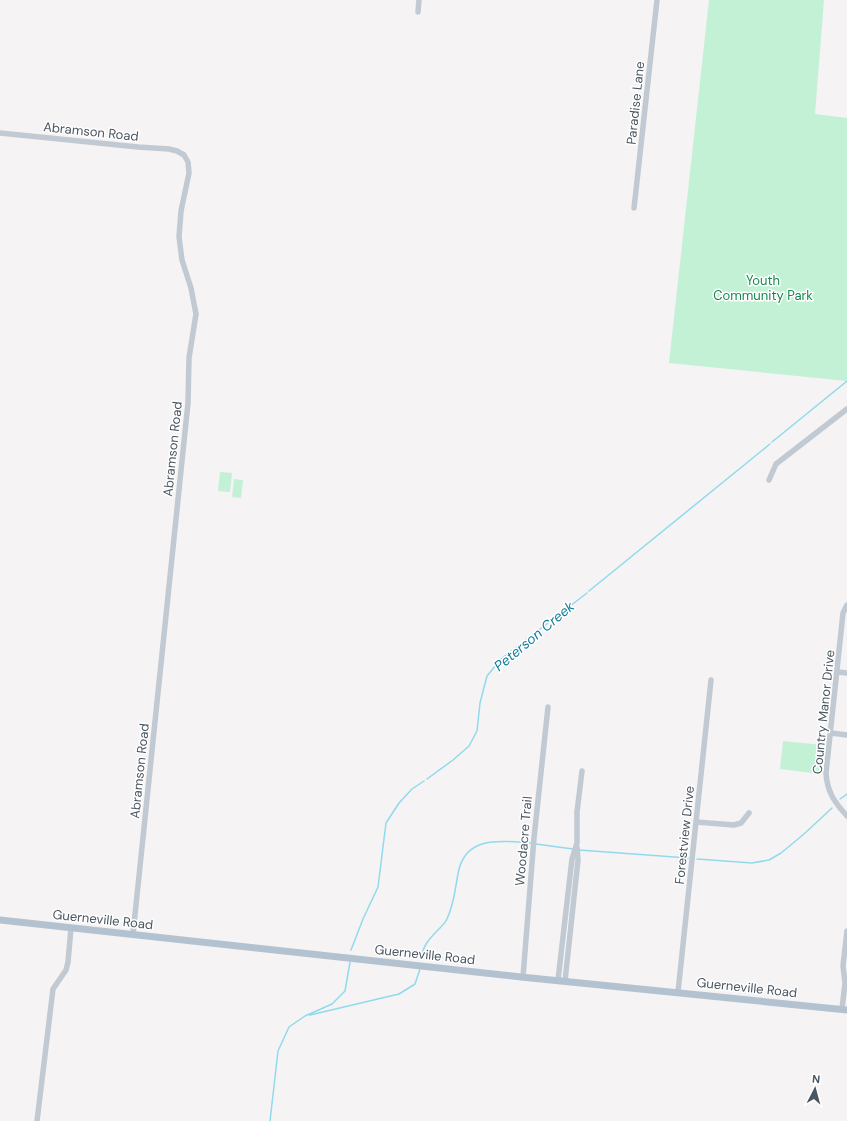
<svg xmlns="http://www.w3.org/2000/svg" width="847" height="1121" font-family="'DM Sans',sans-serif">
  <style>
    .green { fill: #c3f1d5 }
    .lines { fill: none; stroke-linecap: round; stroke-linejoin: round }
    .stream { stroke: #90daee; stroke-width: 1.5 }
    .minor { stroke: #c1cad2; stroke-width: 5.5 }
    .major { stroke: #b3c2d1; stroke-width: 7 }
    .labels { text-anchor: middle; stroke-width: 3; stroke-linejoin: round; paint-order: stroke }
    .street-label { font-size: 13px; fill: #4a5661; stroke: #fff }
    .park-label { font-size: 13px; fill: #17864f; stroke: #fff }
    .water-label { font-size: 14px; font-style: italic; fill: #0c7c9b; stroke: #fff }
  </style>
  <rect width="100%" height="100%" fill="#f5f3f3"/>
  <path class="green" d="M 709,0 L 824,0 L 815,114 L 847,118 L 847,381 L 669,363 Z
    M 220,472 L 232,473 L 230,492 L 218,491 Z
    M 234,479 L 243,480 L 241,498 L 232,497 Z
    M 783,741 L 823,745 L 820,774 L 780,769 Z"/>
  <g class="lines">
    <path class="stream" d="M 772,442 L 847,381
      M 589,591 L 770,444
      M 427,779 L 453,760 L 469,746 L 477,731 L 480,703 L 487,676 L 501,659 L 587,593
      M 840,799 L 847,794
      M 536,844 L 573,849
      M 579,850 L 688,858
      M 697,859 L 752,863 L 769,860 L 781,853 L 804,834 L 832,808
      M 351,950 L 363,919 L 378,887 L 386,823 L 399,803 L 412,789 L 424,781
      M 421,959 C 423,945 429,939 439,929 C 442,926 445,923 447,919 C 455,902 455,887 459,869 C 468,835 503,841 531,843
      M 310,1015 L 399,994 L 415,984 L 420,969
      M 270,1121 L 278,1051 L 289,1027 L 305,1016 L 332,1004 L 345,991 L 350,962"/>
    <path class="minor" d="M 418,12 L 419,0
      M 0,133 L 138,147 L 169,149 L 177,151 L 184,155 L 188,162 L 189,173 L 181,211 L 179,237 L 182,260 L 191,288 L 196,314 L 189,358 L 188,403 L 133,934
      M 634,208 L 657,0
      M 769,480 L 776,464 L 847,409
      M 847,605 L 843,613 L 826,773 C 827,792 835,803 847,816
      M 838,672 L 847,673
      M 831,733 L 847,735
      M 696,822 L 734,825 L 741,823 L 749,813
      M 523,977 L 534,838 L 548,707
      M 558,980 L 572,859 L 577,843 L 577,812 L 582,771
      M 565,981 L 578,860 L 577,847
      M 678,992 L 711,680
      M 842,1009 L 845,983 L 843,966 L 847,931
      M 37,1121 L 53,989 L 66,970 L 68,962 L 71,928"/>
    <path class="major" d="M 0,920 L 521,977 L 847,1010"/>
  </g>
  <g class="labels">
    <g class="street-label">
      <text transform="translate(635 103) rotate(-84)" y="5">Paradise Lane</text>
      <text transform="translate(91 131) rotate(6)" y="5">Abramson Road</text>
      <text transform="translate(172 449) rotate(-84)" y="5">Abramson Road</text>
      <text transform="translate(823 712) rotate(-84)" y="5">Country Manor Drive</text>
      <text transform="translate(139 771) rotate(-84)" y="5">Abramson Road</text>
      <text transform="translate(684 835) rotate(-84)" y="5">Forestview Drive</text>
      <text transform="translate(523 841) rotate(-85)" y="5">Woodacre Trail</text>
      <text transform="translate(103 919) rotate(6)" y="5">Guerneville Road</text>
      <text transform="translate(425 954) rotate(6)" y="5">Guerneville Road</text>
      <text transform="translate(747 987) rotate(6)" y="5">Guerneville Road</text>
    </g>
    <g class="park-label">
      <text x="763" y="285">Youth<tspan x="763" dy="15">Community Park</tspan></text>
    </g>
    <g class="water-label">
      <text transform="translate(534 636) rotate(-40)" y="5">Peterson Creek</text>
    </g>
  </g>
  <g transform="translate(815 1089) rotate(6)" stroke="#ffffff" stroke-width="3" paint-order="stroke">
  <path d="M0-3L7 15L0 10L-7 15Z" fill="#4a5661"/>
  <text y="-6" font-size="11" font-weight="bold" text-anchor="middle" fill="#4a5661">N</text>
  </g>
</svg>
